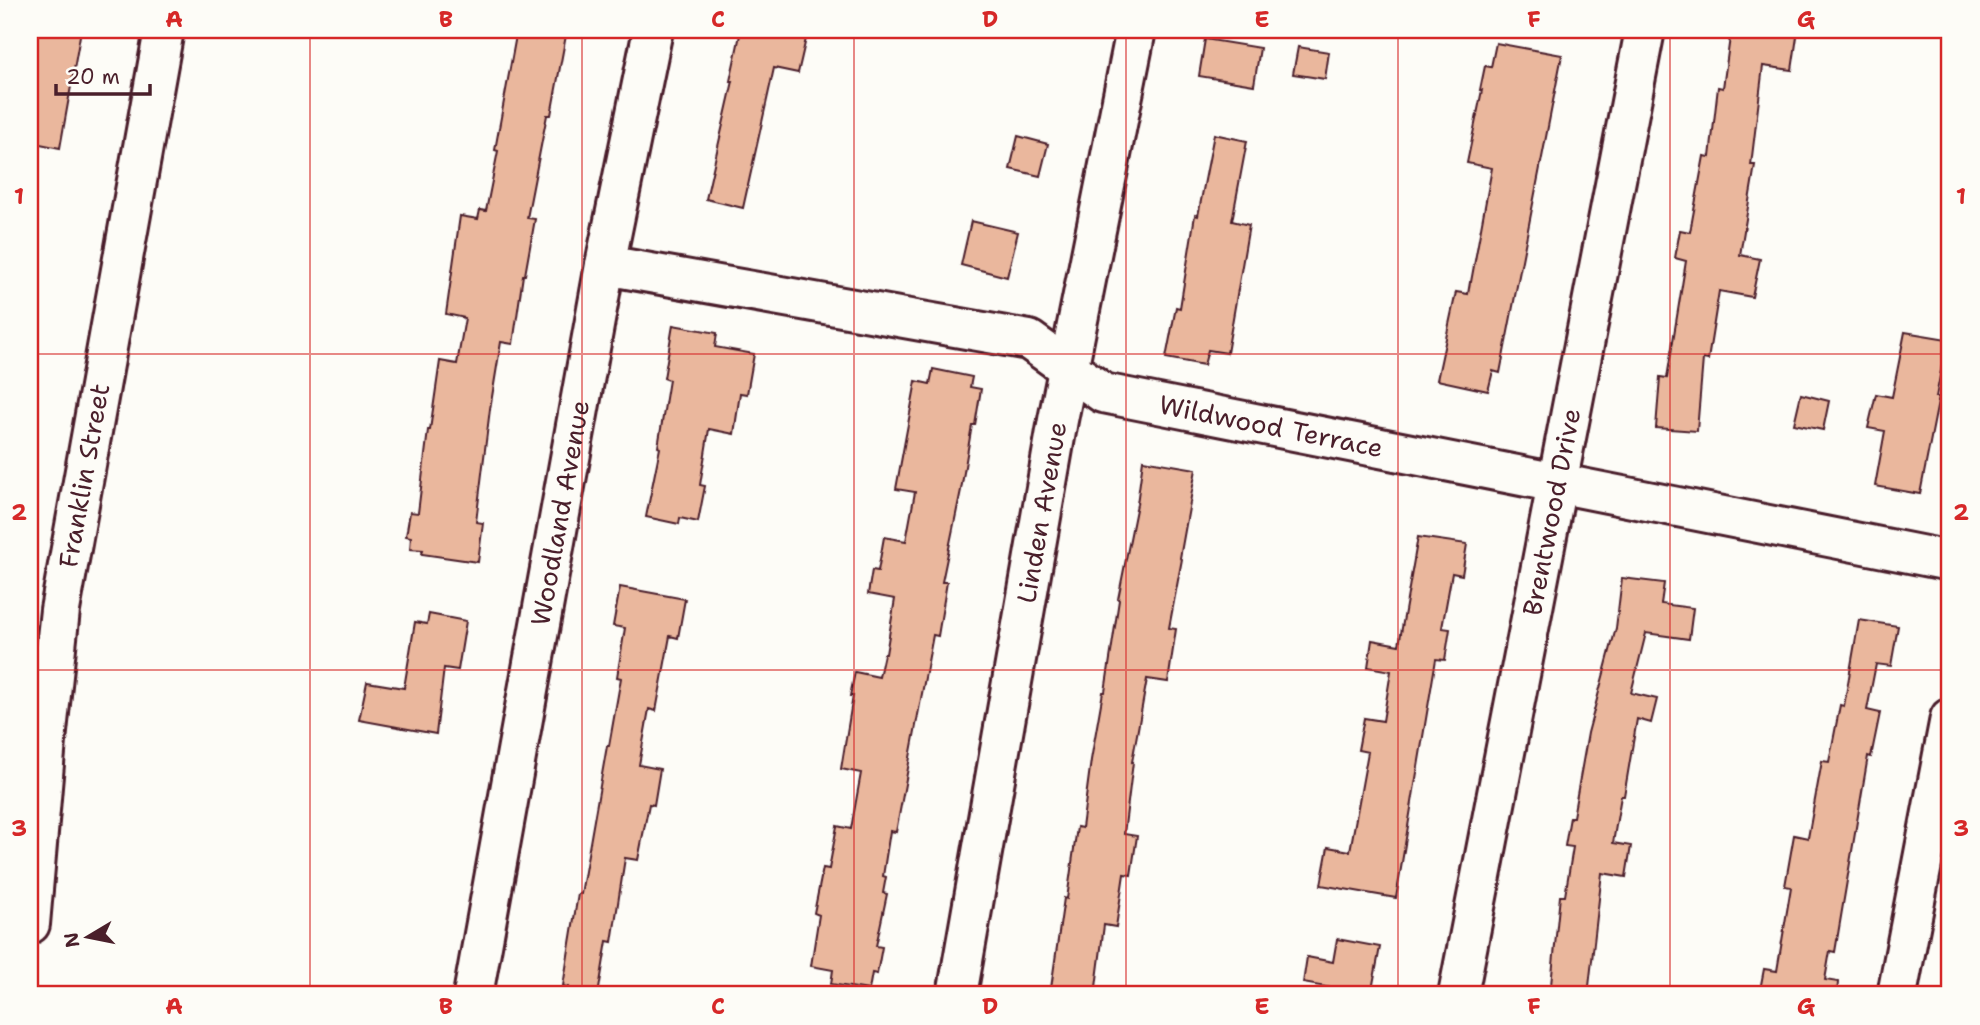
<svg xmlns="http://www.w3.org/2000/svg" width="1980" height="1025" font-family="'Shantell Sans',sans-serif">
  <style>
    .building { fill: #eab79d; stroke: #4a1f2b; stroke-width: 2 }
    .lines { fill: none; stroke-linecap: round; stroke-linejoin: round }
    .minor-casing { stroke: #4a1f2b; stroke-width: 44 }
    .minor { stroke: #fdfcf7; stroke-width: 38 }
    .grid { fill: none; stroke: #d62828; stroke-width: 2; stroke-opacity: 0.55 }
    .labels { text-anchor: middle; stroke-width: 5; stroke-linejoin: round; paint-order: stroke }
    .street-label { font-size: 26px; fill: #4a1f2b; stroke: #fdfcf7 }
    .neatline { fill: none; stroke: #d62828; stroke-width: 2.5 }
    .grid-label { font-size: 23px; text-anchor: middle; font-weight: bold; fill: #d62828 }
  </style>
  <rect width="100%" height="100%" fill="#fdfcf7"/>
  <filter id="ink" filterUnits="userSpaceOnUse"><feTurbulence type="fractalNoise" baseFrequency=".0143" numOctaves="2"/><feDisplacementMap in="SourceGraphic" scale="14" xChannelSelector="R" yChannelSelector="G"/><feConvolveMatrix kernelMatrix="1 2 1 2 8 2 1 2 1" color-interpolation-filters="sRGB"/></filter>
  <g filter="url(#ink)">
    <path class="building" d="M 38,30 L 81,30 L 60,148 L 30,142 L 30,71 Z
      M 517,30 L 567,30 L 551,115 L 547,115 L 527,218 L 535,219 L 525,275 L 523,275 L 513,344 L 501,342 L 490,409 L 476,522 L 483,523 L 478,562 L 422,554 L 423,550 L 410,549 L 411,537 L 406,536 L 410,512 L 418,513 L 428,430 L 430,430 L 440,361 L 457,364 L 465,318 L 446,314 L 460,216 L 478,219 L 480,210 L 486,211 L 498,151 L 495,150 Z
      M 741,30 L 808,30 L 798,73 L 774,68 L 743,208 L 706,199 L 733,81 L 730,81 Z
      M 1731,30 L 1798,30 L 1792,70 L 1763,66 L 1751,165 L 1755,165 L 1740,255 L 1760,259 L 1752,297 L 1719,291 L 1708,360 L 1703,359 L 1697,431 L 1656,428 L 1660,377 L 1667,378 L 1686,261 L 1675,258 L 1680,230 L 1690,232 L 1704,156 L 1710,157 L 1718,87 L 1723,88 Z
      M 1205,39 L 1260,48 L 1254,85 L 1199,76 Z
      M 1496,43 L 1562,55 L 1500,373 L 1493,371 L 1488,391 L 1437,380 L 1456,292 L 1468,294 L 1470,282 L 1471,282 L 1492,168 L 1467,163 L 1482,90 L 1480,90 L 1485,66 L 1491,67 Z
      M 1298,47 L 1329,52 L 1325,79 L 1293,74 Z
      M 1214,134 L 1247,141 L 1232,221 L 1249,225 L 1227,353 L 1208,350 L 1204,365 L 1166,358 L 1176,307 L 1180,308 L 1195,215 L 1198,216 Z
      M 1018,136 L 1048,144 L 1040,176 L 1010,169 Z
      M 971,221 L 1018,232 L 1007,277 L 961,265 Z
      M 673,325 L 717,333 L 715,347 L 754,354 L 747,394 L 740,393 L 734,434 L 709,429 L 700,485 L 705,486 L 698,522 L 680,518 L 679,524 L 646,517 L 660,448 L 658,447 L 669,380 L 664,378 Z
      M 1905,332 L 1947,339 L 1936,397 L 1939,397 L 1920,494 L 1875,486 L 1885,431 L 1868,428 L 1876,394 L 1892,397 Z
      M 933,369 L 972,377 L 970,387 L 981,389 L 975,425 L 972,425 L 961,490 L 942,582 L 947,582 L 938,636 L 933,635 L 896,832 L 890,831 L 883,876 L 886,877 L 883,893 L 887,894 L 876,946 L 882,947 L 877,974 L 872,973 L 869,990 L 831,984 L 833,970 L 811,966 L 819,915 L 814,913 L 823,868 L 829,869 L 837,826 L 851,829 L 861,773 L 841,769 L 853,696 L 850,696 L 855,672 L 879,677 L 884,654 L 886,654 L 895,599 L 868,594 L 872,570 L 878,571 L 884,537 L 906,541 L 915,492 L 896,489 L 916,381 L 930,384 Z
      M 1801,394 L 1829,401 L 1823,430 L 1794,424 Z
      M 1143,460 L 1196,469 L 1180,558 L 1182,559 L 1169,628 L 1176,629 L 1168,682 L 1147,679 L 1132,762 L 1133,762 L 1124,834 L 1137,836 L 1131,875 L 1124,874 L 1116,927 L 1104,925 L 1095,995 L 1050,995 L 1064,898 L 1067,899 L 1077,827 L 1082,828 L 1091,760 L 1103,692 L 1105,692 L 1119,600 L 1118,599 L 1137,504 Z
      M 1418,537 L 1467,544 L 1462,575 L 1452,573 L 1442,628 L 1450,629 L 1445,660 L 1436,659 L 1396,898 L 1321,885 L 1328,847 L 1350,851 L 1368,752 L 1358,750 L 1364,718 L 1383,721 L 1391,671 L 1368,667 L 1372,640 L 1399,645 Z
      M 1622,578 L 1664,583 L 1661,604 L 1693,608 L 1689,639 L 1646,633 L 1631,693 L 1657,699 L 1651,723 L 1637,719 L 1624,796 L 1621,796 L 1613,843 L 1631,846 L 1626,877 L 1602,873 L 1588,995 L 1550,995 L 1560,896 L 1565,896 L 1573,847 L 1565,846 L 1570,817 L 1573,817 L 1588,733 L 1616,628 Z
      M 620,587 L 685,599 L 678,638 L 670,636 L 656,711 L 649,709 L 639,765 L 660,769 L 654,805 L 649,804 L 638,860 L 625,858 L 612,942 L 607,941 L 598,995 L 567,995 L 569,987 L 563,986 L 578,894 L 581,894 L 607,746 L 609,746 L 621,678 L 617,677 L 625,628 L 613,626 Z
      M 429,614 L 466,621 L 458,670 L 444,668 L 436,734 L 359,720 L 367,682 L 404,688 L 415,622 L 427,624 Z
      M 1859,620 L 1898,626 L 1891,666 L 1876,664 L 1867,710 L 1880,713 L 1871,757 L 1868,756 L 1835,952 L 1830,951 L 1825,980 L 1838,982 L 1837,995 L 1759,995 L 1764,969 L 1777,971 L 1791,887 L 1785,886 L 1794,835 L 1808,838 L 1822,761 L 1829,762 L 1840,705 L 1844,706 Z
      M 1337,939 L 1380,947 L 1371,995 L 1303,983 L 1307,957 L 1333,962 Z"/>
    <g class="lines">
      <g class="minor-casing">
        <g id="minor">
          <path id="s1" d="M 605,265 L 1029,340 L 1103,393 L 1950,561"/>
          <path id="s2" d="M 30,924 L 46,741 L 60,610 L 164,30"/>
          <path id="s3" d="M 473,995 L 605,265 L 653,30"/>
          <path id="s4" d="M 957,995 L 1058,420 L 1136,30"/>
          <path id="s5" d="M 1458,995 L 1645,30"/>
          <path d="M 1897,995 L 1950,718"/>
        </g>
      </g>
      <use href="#minor" class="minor"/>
    </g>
  </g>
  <path class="grid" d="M 310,30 L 310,995M 582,30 L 582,995M 854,30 L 854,995M 1126,30 L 1126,995M 1398,30 L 1398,995M 1670,30 L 1670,995M 30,354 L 1950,354M 30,670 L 1950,670"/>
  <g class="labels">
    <g class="street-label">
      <text dy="9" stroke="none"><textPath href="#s1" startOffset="693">Wildwood Terrace</textPath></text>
      <text dy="9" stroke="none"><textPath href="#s2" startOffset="452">Franklin Street</textPath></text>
      <text dy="9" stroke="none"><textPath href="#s3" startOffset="490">Woodland Avenue</textPath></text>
      <text dy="9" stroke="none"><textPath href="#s4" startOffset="490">Linden Avenue</textPath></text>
      <text dy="9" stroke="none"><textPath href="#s5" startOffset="492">Brentwood Drive</textPath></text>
    </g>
  </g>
  <rect width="1980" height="1025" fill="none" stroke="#fdfcf7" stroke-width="77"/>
  <g transform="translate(88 937) rotate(260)" stroke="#fdfcf7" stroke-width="5" paint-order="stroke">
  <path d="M0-5L12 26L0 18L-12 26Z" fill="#4a1f2b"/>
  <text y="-10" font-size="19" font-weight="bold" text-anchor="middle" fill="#4a1f2b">N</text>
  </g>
  <path d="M56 84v10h94v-10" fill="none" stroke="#4a1f2b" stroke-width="3.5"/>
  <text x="66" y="84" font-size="21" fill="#4a1f2b" stroke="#fdfcf7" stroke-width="5" paint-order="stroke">20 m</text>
  <rect x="38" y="38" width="1903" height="948" class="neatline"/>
  <g class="grid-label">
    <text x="174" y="27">A</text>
    <text x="446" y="27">B</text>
    <text x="718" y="27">C</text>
    <text x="990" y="27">D</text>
    <text x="1262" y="27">E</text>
    <text x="1534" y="27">F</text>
    <text x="1806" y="27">G</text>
    <text x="19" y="204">1</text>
    <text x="1961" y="204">1</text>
    <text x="19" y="520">2</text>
    <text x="1961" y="520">2</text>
    <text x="19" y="836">3</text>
    <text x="1961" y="836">3</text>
    <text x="174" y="1014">A</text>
    <text x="446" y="1014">B</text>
    <text x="718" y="1014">C</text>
    <text x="990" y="1014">D</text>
    <text x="1262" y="1014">E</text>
    <text x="1534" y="1014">F</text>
    <text x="1806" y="1014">G</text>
  </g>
</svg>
